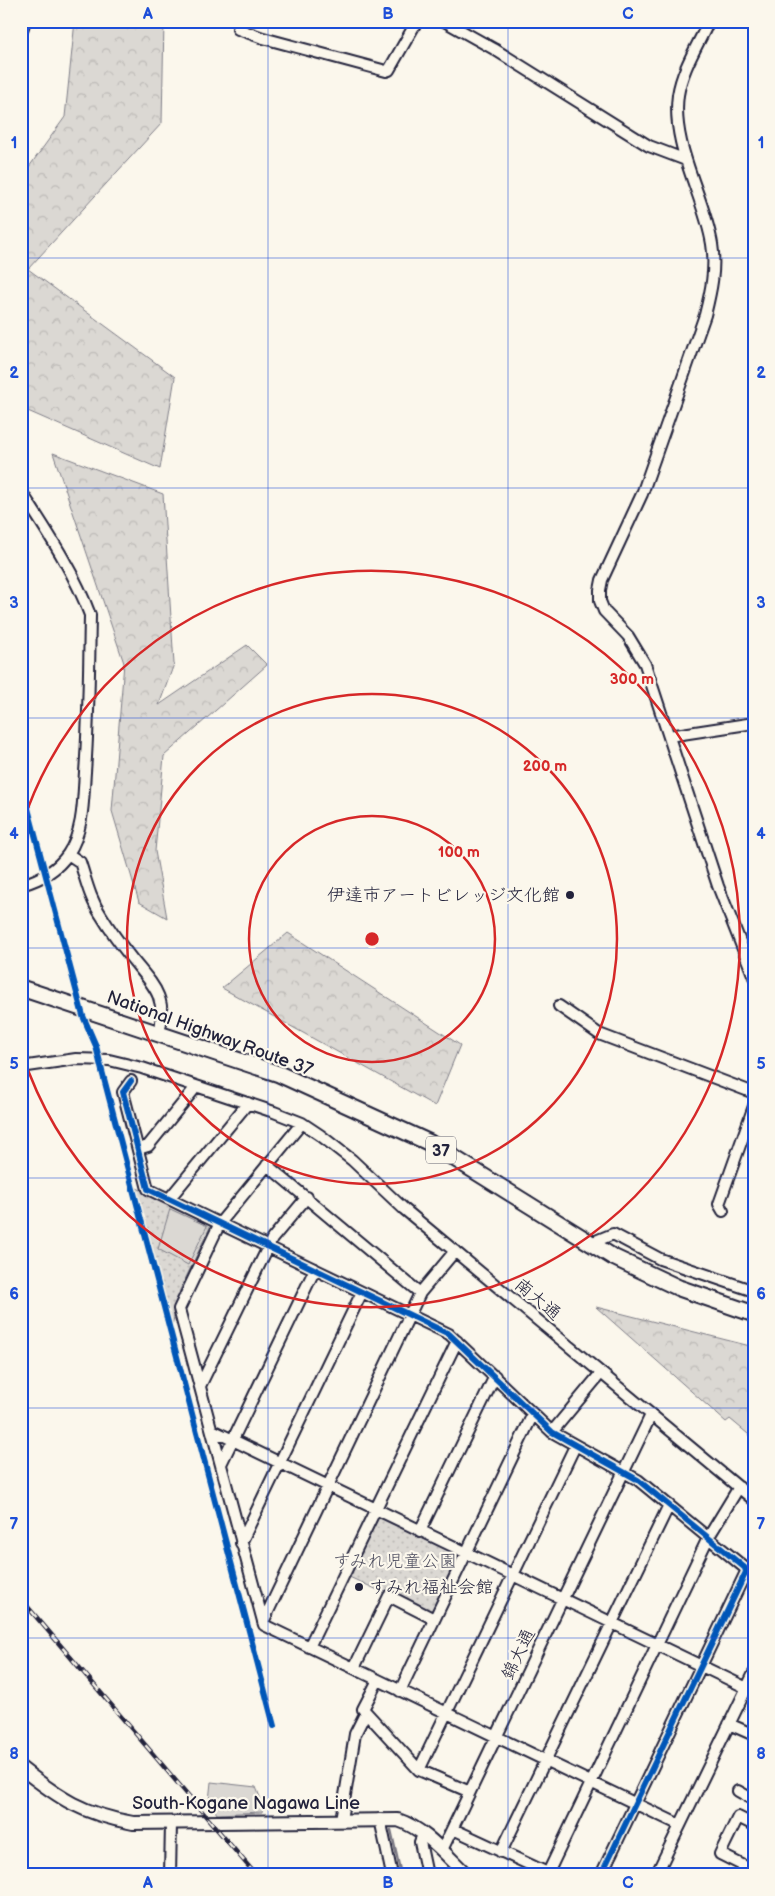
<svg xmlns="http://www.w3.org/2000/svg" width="775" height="1896" font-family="'Balsamiq Sans','Klee One',sans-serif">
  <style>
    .green { fill: url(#green-dots); stroke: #7e7d87 }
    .forest { fill: url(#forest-crowns); stroke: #7e7d87 }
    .pitch { fill: #dbd8d3; stroke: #7e7d87 }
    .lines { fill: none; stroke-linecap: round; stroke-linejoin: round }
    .stream { stroke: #787681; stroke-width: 2.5 }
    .minor-casing { stroke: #22223b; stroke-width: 14 }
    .major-casing { stroke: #22223b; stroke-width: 16 }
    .highway-casing { stroke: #22223b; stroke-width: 19 }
    .minor { stroke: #fbf7ec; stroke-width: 10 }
    .major { stroke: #fbf7ec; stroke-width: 12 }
    .highway { stroke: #fbf7ec; stroke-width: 15 }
    .rail-casing { stroke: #22223b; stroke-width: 4.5 }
    .rail { stroke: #fbf7ec; stroke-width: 2.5; stroke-dasharray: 8; stroke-linecap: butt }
    .cycleway-casing { stroke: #fbf7ec; stroke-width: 9 }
    .cycleway { stroke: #0057b8; stroke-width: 6 }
    .grid { fill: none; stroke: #1d4ed8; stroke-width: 1; stroke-opacity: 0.55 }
    .ring { fill: none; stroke: #d62828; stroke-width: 2.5 }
    .poi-dot { fill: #22223b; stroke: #fbf7ec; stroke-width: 2 }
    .labels { text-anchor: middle; stroke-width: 4.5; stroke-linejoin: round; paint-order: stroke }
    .shield { fill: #fbf7ec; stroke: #636270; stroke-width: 1 }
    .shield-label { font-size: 16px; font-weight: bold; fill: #22223b }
    .poi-label { font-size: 18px; fill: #22223b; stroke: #fbf7ec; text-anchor: end }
    .street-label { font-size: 18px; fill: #22223b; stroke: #fbf7ec }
    .park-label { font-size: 18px; fill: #505061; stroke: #fbf7ec }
    .centre { fill: #d62828; stroke: #fbf7ec; stroke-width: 2.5 }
    .ring-label { font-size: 15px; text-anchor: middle; font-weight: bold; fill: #d62828; stroke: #fbf7ec; stroke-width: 4.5; stroke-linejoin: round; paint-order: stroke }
    .neatline { fill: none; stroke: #1d4ed8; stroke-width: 2 }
    .grid-label { font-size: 16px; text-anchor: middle; font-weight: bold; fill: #1d4ed8 }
  </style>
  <defs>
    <pattern id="green-dots" width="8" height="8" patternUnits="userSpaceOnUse" patternTransform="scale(1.25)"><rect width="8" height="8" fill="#dbd8d3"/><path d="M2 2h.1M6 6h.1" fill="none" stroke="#bcb9b6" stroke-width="1.8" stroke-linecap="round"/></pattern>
    <pattern id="forest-crowns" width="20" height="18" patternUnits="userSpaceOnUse" patternTransform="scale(1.25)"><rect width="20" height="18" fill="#dbd8d3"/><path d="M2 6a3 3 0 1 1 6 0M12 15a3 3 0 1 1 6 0" fill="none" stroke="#bcb9b6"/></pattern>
  </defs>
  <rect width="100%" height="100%" fill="#fbf7ec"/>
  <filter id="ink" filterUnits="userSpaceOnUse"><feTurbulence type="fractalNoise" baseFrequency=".02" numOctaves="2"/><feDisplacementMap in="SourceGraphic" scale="10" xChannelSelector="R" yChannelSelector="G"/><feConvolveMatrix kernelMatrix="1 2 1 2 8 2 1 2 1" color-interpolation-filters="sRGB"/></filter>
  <g filter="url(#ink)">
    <path class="green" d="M 135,1187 L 211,1225 L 180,1290 L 172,1326 Z
      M 379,1515 L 462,1557 L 433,1615 L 347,1576 L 374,1517 Z"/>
    <path class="forest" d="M 75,21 L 164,21 L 162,123 L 28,269 L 175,377 L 160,469 L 21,408 L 21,178 L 65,117 Z
      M 53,453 L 163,494 L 174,664 L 159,705 L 247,645 L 267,665 L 164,756 L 155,851 L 167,918 L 139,902 L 112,811 L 124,663 Z
      M 288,933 L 460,1045 L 435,1106 L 222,988 Z
      M 596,1307 L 750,1346 L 754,1350 L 754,1439 L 730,1419 L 726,1422 Z"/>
    <path class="pitch" d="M 170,1209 L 207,1226 L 188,1265 L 158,1249 Z
      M 211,1782 L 256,1787 L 263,1805 L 262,1812 L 217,1814 L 209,1801 Z"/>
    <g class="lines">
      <path class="stream" d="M 391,1830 L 401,1875"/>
      <g class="minor-casing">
        <path id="minor" d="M 444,21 L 494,49 L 649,146 L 686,160
          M 709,21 C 698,45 682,69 678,95 C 671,146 704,195 712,244 C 716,269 711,291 705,315 L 642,494 L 602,580 L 600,590 L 600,601 L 604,611 L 628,636 L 645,664 L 718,886 L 754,977
          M 238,29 L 263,38 L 386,71 L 389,70 L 417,21
          M 21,33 L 25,21
          M 21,88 L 21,112
          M 21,491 C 46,530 74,571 90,615 C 89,667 89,720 85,772 C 83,799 84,830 68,854 C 57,870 39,880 21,885
          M 669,736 L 754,723
          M 68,854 L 80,862 C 86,880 90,899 101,915 C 110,930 121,945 132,959 C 153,985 168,997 159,1033
          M 559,1006 L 599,1034 L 754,1093
          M 21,1067 L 76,1059 L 109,1060 L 142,1068 L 274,1112 L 302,1123 L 320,1135 L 352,1160 L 404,1209 L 754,1500
          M 131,1081 L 123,1092 L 148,1189 L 449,1334 L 552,1432 L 638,1480 L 745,1568 L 746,1572 L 601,1875
          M 302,1123 L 220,1223 L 179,1309 L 264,1625 L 680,1825
          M 138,1149 L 148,1146 L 196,1087
          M 267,1165 L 420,1293
          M 169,1199 L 248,1103
          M 723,1211 L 719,1204 L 754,1106
          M 591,1243 L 613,1234 L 660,1259 L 754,1291
          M 200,1386 L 272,1239 L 307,1197
          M 212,1430 L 747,1688
          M 552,1432 L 601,1373
          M 221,1464 L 315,1269
          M 420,1531 L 495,1376
          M 241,1543 L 362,1292
          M 263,1622 L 420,1293 L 455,1251
          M 309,1647 L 457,1341
          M 354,1668 L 389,1596 L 434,1619
          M 378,1680 L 363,1709 L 419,1770 L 470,1792
          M 400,1691 L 533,1414
          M 729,1724 L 754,1735
          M 419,1770 L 575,1446
          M 738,1791 L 754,1800
          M 380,1819 L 392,1875
          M 341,1820 L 355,1734 L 366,1712
          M 754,1825 L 738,1817 L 720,1854 L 754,1871
          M 453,1829 L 552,1875
          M 423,1835 L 420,1842 L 427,1875
          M 442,1850 L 651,1415
          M 501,1852 L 669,1505
          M 170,1875 L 171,1823
          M 547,1875 L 708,1538 L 739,1487
          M 656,1875 L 754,1673"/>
      </g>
      <g class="major-casing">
        <path id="major" d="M 21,1768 C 60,1799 83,1814 133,1823 L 398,1820 C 425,1829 446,1855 467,1875"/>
      </g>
      <g class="highway-casing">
        <path id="highway" d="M 21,988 L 279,1074 L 430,1143 L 613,1257 L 679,1288 L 754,1314"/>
      </g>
      <use href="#minor" class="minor"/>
      <use href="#major" class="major"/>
      <use href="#highway" class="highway"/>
      <g class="rail-casing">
        <path id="rail" d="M 21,1599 L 256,1875"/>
      </g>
      <use href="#rail" class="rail"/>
      <g class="cycleway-casing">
        <path id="cycleway" d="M 21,782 L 83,1016 L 96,1046 L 102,1071 L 274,1726
          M 131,1081 L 123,1092 L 148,1189 L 449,1334 L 552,1432 L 638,1480 L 745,1568 L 746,1572 L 601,1875"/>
      </g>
      <use href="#cycleway" class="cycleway"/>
    </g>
  </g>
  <path class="grid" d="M 268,21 L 268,1875M 508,21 L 508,1875M 21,258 L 754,258M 21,488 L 754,488M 21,718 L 754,718M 21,948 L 754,948M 21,1178 L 754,1178M 21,1408 L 754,1408M 21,1638 L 754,1638"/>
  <g class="ring">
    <circle cx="372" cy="939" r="123"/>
    <circle cx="372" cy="939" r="245"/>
    <path d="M22 825A368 368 0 1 1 22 1053"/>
  </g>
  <g class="poi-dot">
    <circle cx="570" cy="895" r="5"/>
    <circle cx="359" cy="1587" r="5"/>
  </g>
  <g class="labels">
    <rect class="shield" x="426" y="1136.5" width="30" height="27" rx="4"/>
    <g class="shield-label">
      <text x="441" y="1156">37</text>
    </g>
    <g class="poi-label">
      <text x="560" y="901">伊達市アートビレッジ文化館</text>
      <text x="369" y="1593" text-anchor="start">すみれ福祉会館</text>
    </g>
    <g class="street-label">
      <text transform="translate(210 1033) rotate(20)" y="6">National Highway Route 37</text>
      <text transform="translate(538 1299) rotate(40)" y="6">南大通</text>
      <text transform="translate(518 1654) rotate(-64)" y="6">錦大通</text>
      <text x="246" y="1809">South-Kogane Nagawa Line</text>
    </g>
    <g class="park-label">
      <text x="395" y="1567">すみれ児童公園</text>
    </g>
  </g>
  <circle cx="372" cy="939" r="8" class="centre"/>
  <g class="ring-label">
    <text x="632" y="684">300 m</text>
    <text x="545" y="771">200 m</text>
    <text x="459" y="857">100 m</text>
  </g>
  <rect width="775" height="1896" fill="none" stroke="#fbf7ec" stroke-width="55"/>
  <rect x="28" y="28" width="720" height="1840" class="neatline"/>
  <g class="grid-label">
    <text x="148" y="19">A</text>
    <text x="388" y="19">B</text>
    <text x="628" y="19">C</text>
    <text x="14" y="148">1</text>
    <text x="761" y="148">1</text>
    <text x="14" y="378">2</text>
    <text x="761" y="378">2</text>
    <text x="14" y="608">3</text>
    <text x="761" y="608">3</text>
    <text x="14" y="839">4</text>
    <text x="761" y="839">4</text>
    <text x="14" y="1069">5</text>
    <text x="761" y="1069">5</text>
    <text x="14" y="1299">6</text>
    <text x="761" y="1299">6</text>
    <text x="14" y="1529">7</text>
    <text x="761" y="1529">7</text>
    <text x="14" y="1759">8</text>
    <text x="761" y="1759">8</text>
    <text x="148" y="1888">A</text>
    <text x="388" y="1888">B</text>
    <text x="628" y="1888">C</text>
  </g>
</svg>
